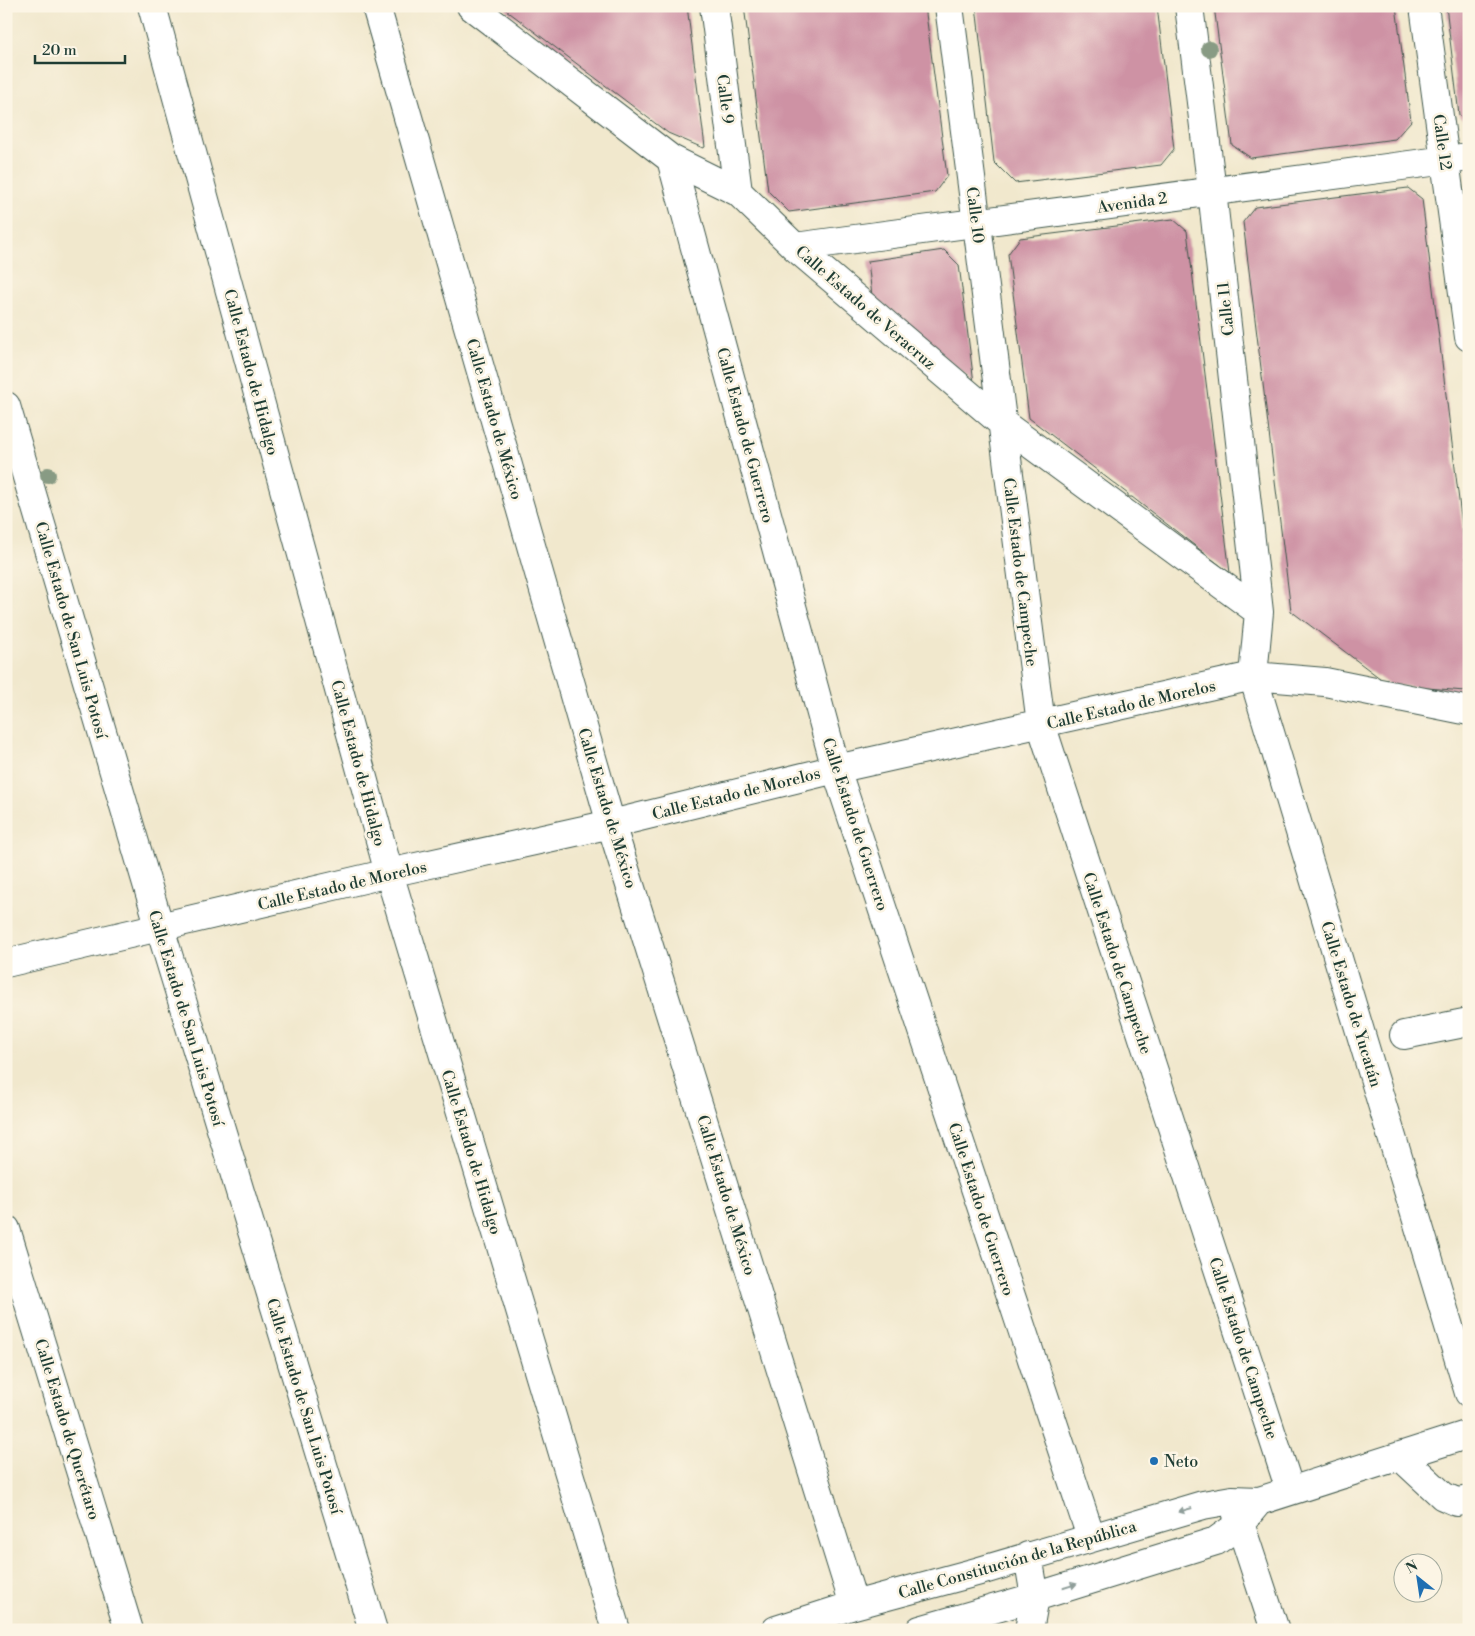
<svg xmlns="http://www.w3.org/2000/svg" width="1475" height="1636" font-family="'Libre Bodoni',serif">
  <style>
    .building { fill: #ce92a4 }
    .lines { fill: none; stroke-linecap: round; stroke-linejoin: round }
    .minor-casing { stroke: #3e574b; stroke-width: 30 }
    .minor { stroke: #fff; stroke-width: 28 }
    .tree { fill: #889b84 }
    .oneway { fill: #8f9e9a }
    .poi-dot { fill: #1f6fb2; stroke: #fcf5e5; stroke-width: 2 }
    .labels { text-anchor: middle; stroke-width: 5; stroke-linejoin: round; paint-order: stroke }
    .street-label { font-size: 16px; fill: #1f3d34; stroke: #fcf5e5 }
    .poi-label { font-size: 16px; fill: #1f3d34; stroke: #fcf5e5; text-anchor: start }
  </style>
  <rect width="100%" height="100%" fill="#fcf5e5"/>
  <filter id="ink" filterUnits="userSpaceOnUse"><feTurbulence type="fractalNoise" baseFrequency=".02" numOctaves="2"/><feDisplacementMap in="SourceGraphic" scale="10" xChannelSelector="R" yChannelSelector="G"/><feConvolveMatrix kernelMatrix="1 2 1 2 8 2 1 2 1" color-interpolation-filters="sRGB"/></filter>
  <filter id="wash" filterUnits="userSpaceOnUse"><feTurbulence type="fractalNoise" baseFrequency=".0096" numOctaves="4" result="noise"/><feDisplacementMap in="SourceGraphic" scale="20" xChannelSelector="R" yChannelSelector="G"/><feGaussianBlur stdDeviation="1.12" result="paint"/><feColorMatrix in="noise" values="0 0 0 0 0 0 0 0 0 0 0 0 0 0 0 0 0 1.4 0 .05"/><feComposite in="paint" operator="in"/></filter>
  <g filter="url(#wash)">
    <rect width="100%" height="100%" fill="#f1e8cd"/>
    <g id="blocks">
      <path class="building" d="M 505,6 L 687,6 L 705,147 L 703,148 L 668,133 L 506,10 Z
        M 744,6 L 925,6 L 947,176 L 935,192 L 789,212 L 768,191 Z
        M 976,6 L 1157,6 L 1174,149 L 1161,165 L 1015,183 L 994,162 Z
        M 1214,6 L 1396,6 L 1411,121 L 1395,139 L 1251,158 L 1232,145 Z
        M 1446,6 L 1469,6 L 1469,122 L 1459,115 Z
        M 1408,188 L 1422,199 L 1469,582 L 1469,687 L 1465,691 L 1389,685 L 1291,611 L 1243,222 L 1255,207 Z
        M 1173,219 L 1187,231 L 1230,573 L 1132,497 L 1128,497 L 1128,494 L 1029,418 L 1008,254 L 1020,238 Z
        M 944,250 L 959,265 L 974,383 L 883,304 L 873,305 L 868,261 Z"/>
    </g>
  </g>
  <g filter="url(#ink)">
    <use href="#blocks" fill-opacity="0" stroke="#3e574b" stroke-width="1"/>
    <g class="lines">
      <g class="minor-casing">
        <path id="minor" d="M 152,6 L 389,873 L 616,1630
          M 376,6 L 611,824 L 854,1605
          M 471,6 L 671,159 L 738,192 L 795,247 L 1002,423 L 1259,612
          M 714,6 L 738,192
          M 949,6 L 1041,724 L 1290,1490
          M 1189,6 L 1212,191 L 1259,612 L 1253,676 L 1469,1393
          M 1424,6 L 1469,337
          M 671,159 L 836,769 L 1091,1537
          M 795,247 L 1469,157
          M 6,406 L 160,928 L 373,1630
          M 6,963 L 389,873 L 611,824 L 836,769 L 1253,676 L 1325,682 L 1469,711
          M 1404,1035 L 1469,1022
          M 6,1229 L 129,1630
          M 1400,1456 L 1443,1496 L 1457,1502 L 1469,1500
          M 1235,1508 L 1275,1630
          M 1028,1556 L 1035,1597 L 1029,1630
          M 776,1630 L 854,1605 L 980,1571 L 1203,1505 L 1232,1500 L 1259,1501 L 1469,1434
          M 920,1630 L 1035,1597 L 1216,1541 L 1240,1524 L 1259,1501"/>
      </g>
      <use href="#minor" class="minor"/>
    </g>
    <g class="tree">
      <circle cx="1209" cy="49" r="8"/>
      <circle cx="48" cy="475" r="8"/>
    </g>
    <defs><path id="oneway-solid" d="M-6-.8H1V-3.2L6.5 0L1 3.2V.8H-6Z" transform="scale(1.25)"/></defs>
    <g class="oneway">
      <use href="#oneway-solid" transform="translate(1185 1510) rotate(164)"/>
      <use href="#oneway-solid" transform="translate(1070 1586) rotate(-17)"/>
    </g>
  </g>
  <circle class="poi-dot" cx="1154" cy="1461" r="5"/>
  <g class="labels">
    <g class="street-label">
      <text transform="translate(726 99) rotate(83)" y="6">Calle 9</text>
      <text transform="translate(1443 142) rotate(82)" y="6">Calle 12</text>
      <text transform="translate(1132 202) rotate(-8)" y="6">Avenida 2</text>
      <text transform="translate(976 215) rotate(83)" y="6">Calle 10</text>
      <text transform="translate(866 307) rotate(41)" y="6">Calle Estado de Veracruz</text>
      <text transform="translate(1225 309) rotate(-96)" y="6">Calle 11</text>
      <text transform="translate(252 372) rotate(75)" y="6">Calle Estado de Hidalgo</text>
      <text transform="translate(495 419) rotate(74)" y="6">Calle Estado de México</text>
      <text transform="translate(746 435) rotate(75)" y="6">Calle Estado de Guerrero</text>
      <text transform="translate(1021 572) rotate(83)" y="6">Calle Estado de Campeche</text>
      <text transform="translate(72 630) rotate(74)" y="6">Calle Estado de San Luis Potosí</text>
      <text transform="translate(1131 704) rotate(-13)" y="6">Calle Estado de Morelos</text>
      <text transform="translate(359 763) rotate(75)" y="6">Calle Estado de Hidalgo</text>
      <text transform="translate(736 793) rotate(-14)" y="6">Calle Estado de Morelos</text>
      <text transform="translate(608 808) rotate(73)" y="6">Calle Estado de México</text>
      <text transform="translate(856 824) rotate(72)" y="6">Calle Estado de Guerrero</text>
      <text transform="translate(342 885) rotate(-13)" y="6">Calle Estado de Morelos</text>
      <text transform="translate(1118 963) rotate(72)" y="6">Calle Estado de Campeche</text>
      <text transform="translate(1352 1004) rotate(73)" y="6">Calle Estado de Yucatán</text>
      <text transform="translate(187 1018) rotate(73)" y="6">Calle Estado de San Luis Potosí</text>
      <text transform="translate(472 1152) rotate(73)" y="6">Calle Estado de Hidalgo</text>
      <text transform="translate(727 1195) rotate(73)" y="6">Calle Estado de México</text>
      <text transform="translate(982 1209) rotate(72)" y="6">Calle Estado de Guerrero</text>
      <text transform="translate(1244 1348) rotate(72)" y="6">Calle Estado de Campeche</text>
      <text transform="translate(305 1406) rotate(73)" y="6">Calle Estado de San Luis Potosí</text>
      <text transform="translate(68 1429) rotate(73)" y="6">Calle Estado de Querétaro</text>
      <text transform="translate(1017 1559) rotate(-16)" y="6">Calle Constitución de la República</text>
    </g>
    <g class="poi-label">
      <text x="1164" y="1467">Neto</text>
    </g>
  </g>
  <rect width="1475" height="1636" fill="none" stroke="#fcf5e5" stroke-width="25"/>
  <g transform="translate(1418 1578) rotate(330)"><circle r="24" fill="#fcf5e5" stroke="#a4ab9e"/>
  <path d="M0-4L9 19L0 12L-9 19Z" fill="#1f6fb2"/>
  <text y="-8" font-size="14" font-weight="bold" text-anchor="middle" fill="#1f3d34">N</text>
  </g>
  <path d="M35 55v8h90v-8" fill="none" stroke="#1f3d34" stroke-width="2.5"/>
  <text x="42" y="55" font-size="15" fill="#1f3d34" stroke="#fcf5e5" stroke-width="4" paint-order="stroke">20 m</text>
</svg>
